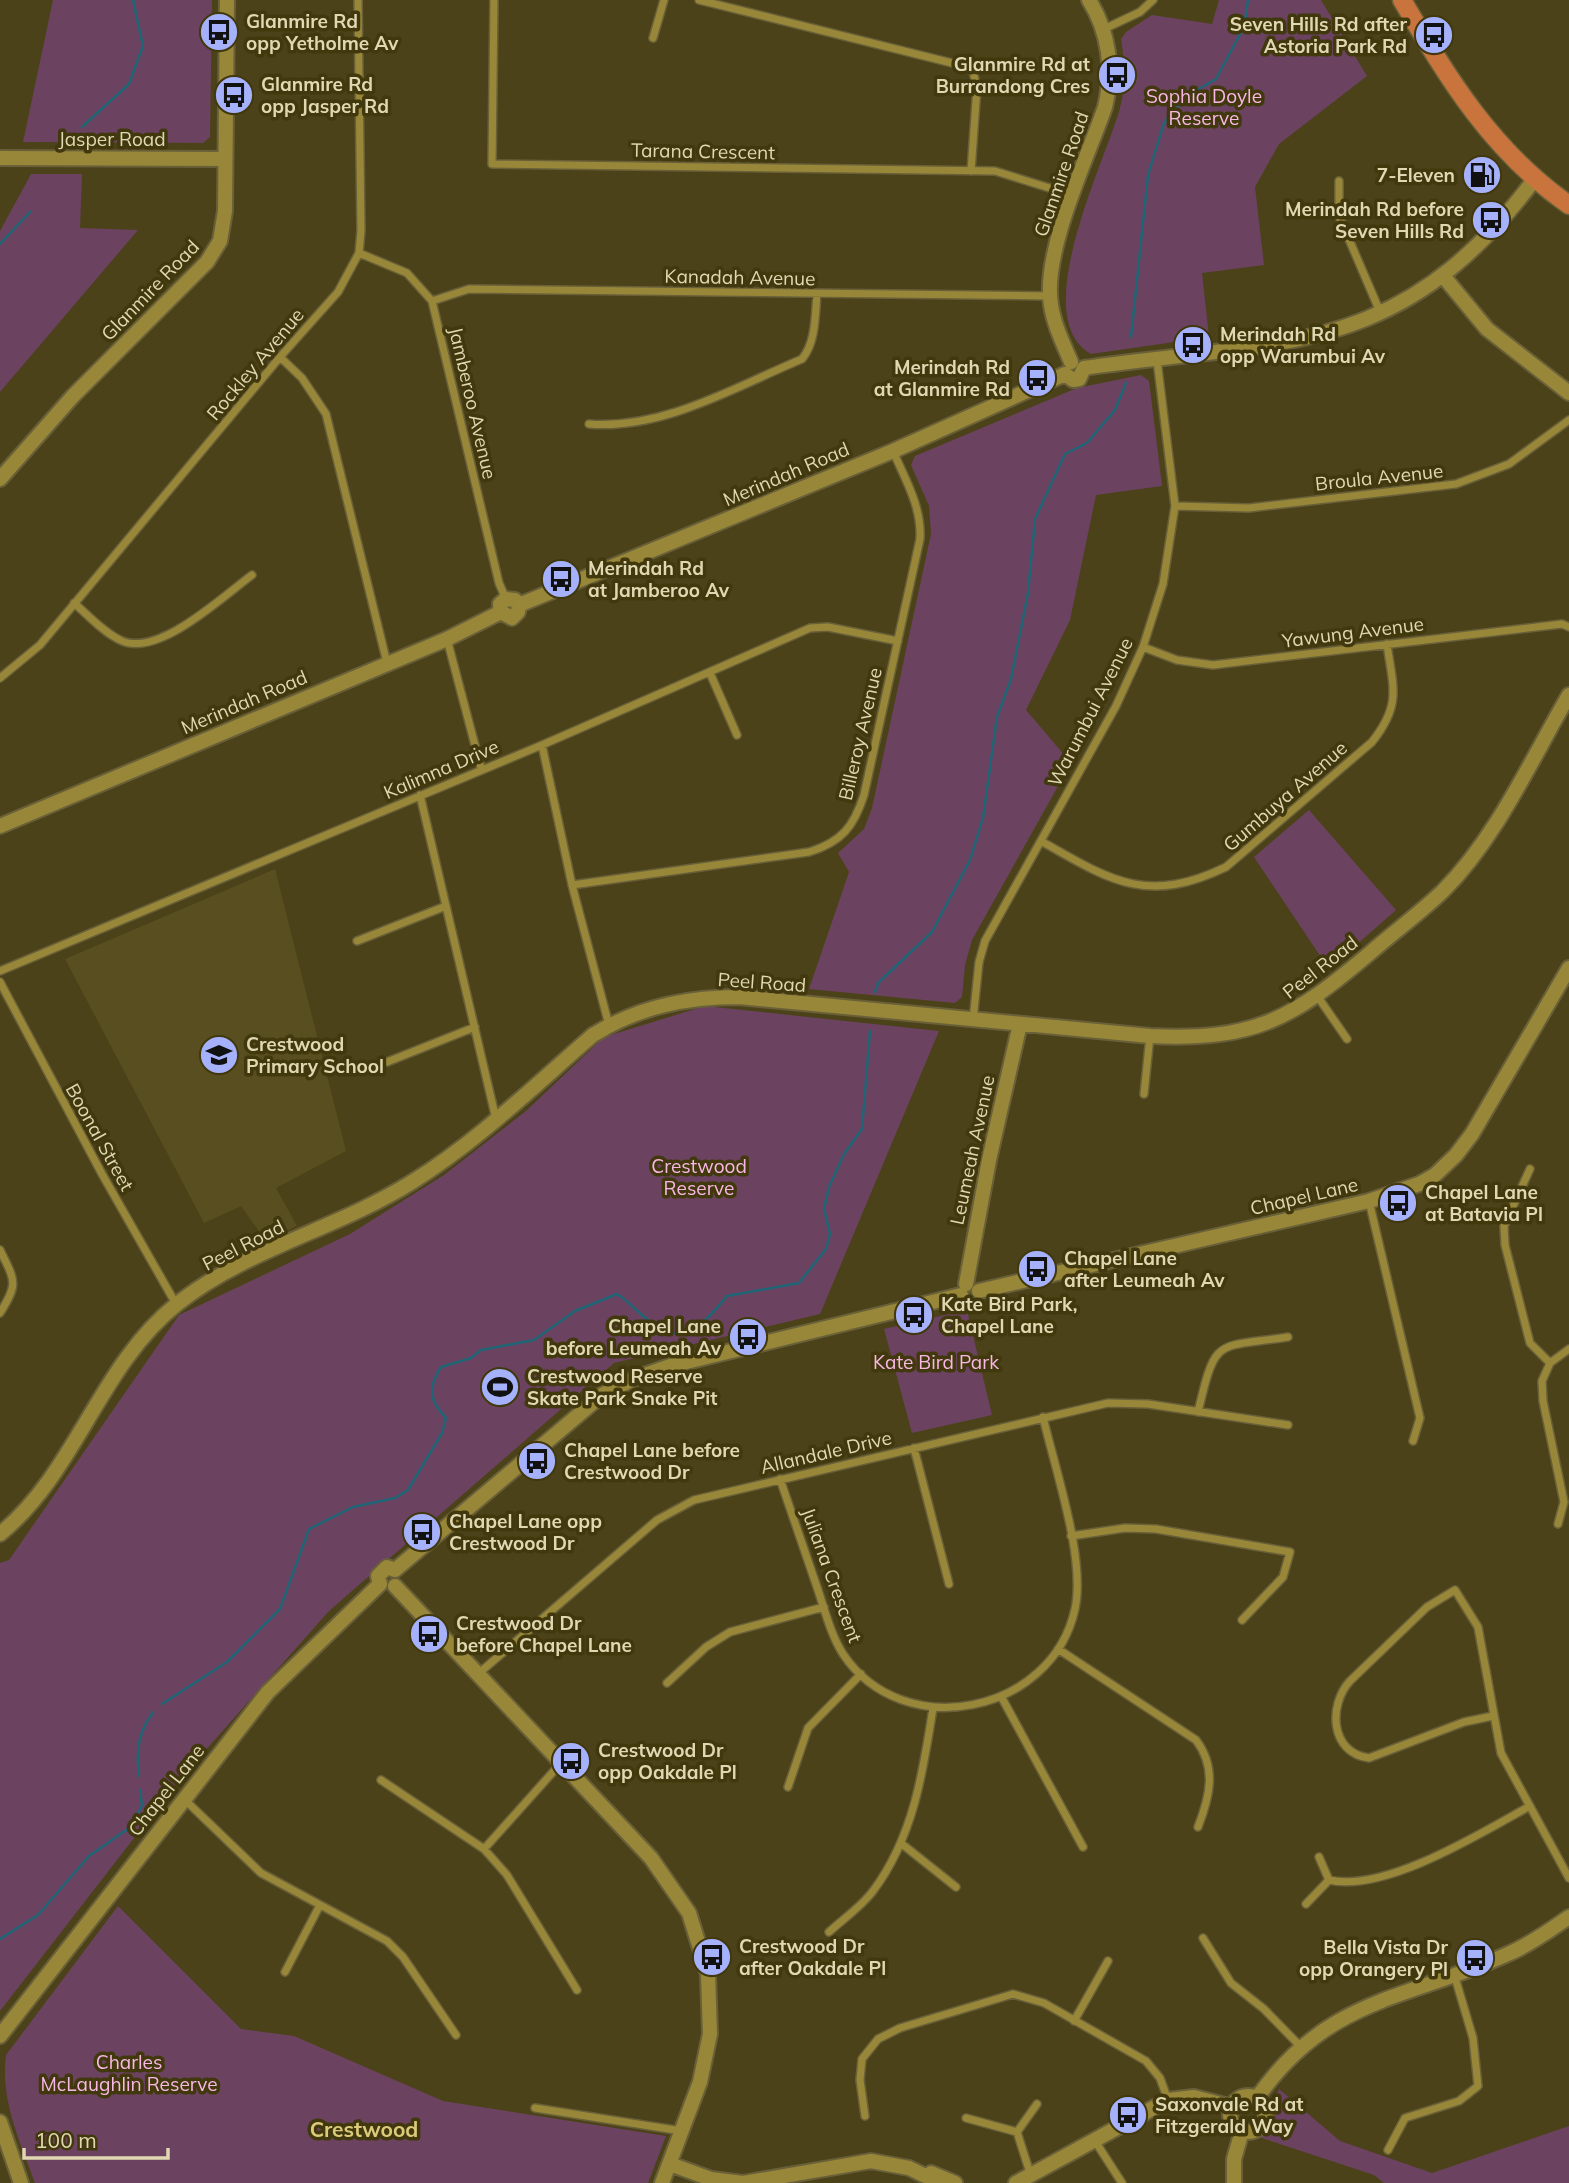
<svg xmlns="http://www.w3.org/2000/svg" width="1569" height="2183" font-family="Mulish,sans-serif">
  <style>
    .built { fill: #584e1f }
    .green { fill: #6b4360 }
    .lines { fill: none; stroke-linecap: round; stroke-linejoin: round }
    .stream { stroke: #1f6677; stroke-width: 2.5 }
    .street-casing { stroke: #696039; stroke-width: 10 }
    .secondary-casing { stroke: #696039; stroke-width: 18 }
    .primary-casing { stroke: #696039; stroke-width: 21 }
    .street { stroke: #988738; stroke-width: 7 }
    .secondary { stroke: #988738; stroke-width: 14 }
    .primary { stroke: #ca743d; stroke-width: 18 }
    .labels { text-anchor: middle; stroke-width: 7; stroke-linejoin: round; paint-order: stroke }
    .poi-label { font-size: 19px; font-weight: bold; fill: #e0d8b2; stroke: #41380d; text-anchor: start }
    .park-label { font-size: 19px; fill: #f9b7e6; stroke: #41380d }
    .street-label { font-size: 19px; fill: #e0d8b2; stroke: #41380d }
    .neighbourhood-label { font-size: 21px; font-weight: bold; fill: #dcca7c; stroke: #41380d }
  </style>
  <rect width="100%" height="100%" fill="#4b4219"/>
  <path class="built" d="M 275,869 L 346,1151 L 276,1188 L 297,1226 L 266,1241 L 241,1206 L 204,1223 L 65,959 Z"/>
  <path class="green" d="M 53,0 L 212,0 L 210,137 L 203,143 L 23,142 Z
    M 1219,0 L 1321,0 L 1367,76 L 1279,144 L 1255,187 L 1264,265 L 1202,273 L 1209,337 L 1091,354 C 1026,318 1106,160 1120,108 C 1126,86 1125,62 1121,39 L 1126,32 L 1152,15 L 1212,24 Z
    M 31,174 L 82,174 L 80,228 L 138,230 L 0,392 L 0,231 Z
    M 1141,375 L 1149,381 L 1162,486 L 1096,495 L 1070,620 L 1026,710 L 1071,763 L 972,940 L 965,965 L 962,997 L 955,1003 L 809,989 L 849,872 L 838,853 L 864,829 L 872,808 L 931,534 L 929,506 L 911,465 L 915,456 L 1077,388 Z
    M 1309,810 L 1396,910 L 1329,969 L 1254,857 Z
    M 705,1006 L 939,1031 L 820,1314 L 614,1363 L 329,1611 L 179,1780 L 0,2011 L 0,1563 L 9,1560 L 179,1315 L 350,1234 L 444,1175 L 526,1111 L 604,1037 Z
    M 967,1310 L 992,1415 L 912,1433 L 884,1329 Z
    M 118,1906 L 241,2029 L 294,2036 L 443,2101 L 666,2136 L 648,2183 L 35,2183 C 20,2141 0,2100 6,2055 Z
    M 1279,2089 L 1340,2141 L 1432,2173 L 1569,2126 L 1569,2183 L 1384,2183 L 1374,2175 L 1259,2137 C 1276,2125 1272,2108 1279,2089 Z"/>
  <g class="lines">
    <path class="stream" d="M 82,127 L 129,84 L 143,46 L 133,0
      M 0,244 L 30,212
      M 1131,337 L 1148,175 L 1164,123 L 1185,97 L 1216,79 L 1244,27 L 1248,0
      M 875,992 L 878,983 L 932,932 L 970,860 L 983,818 L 997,717 L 1011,679 L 1028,593 L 1035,519 L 1065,454 L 1087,443 L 1115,410 L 1126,383
      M 162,1704 L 227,1662 L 280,1609 L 309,1529 L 353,1507 L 395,1498 L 408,1490 L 442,1433 L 446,1418 C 429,1401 428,1387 441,1367 L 471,1358 L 481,1350 L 534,1340 L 575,1311 L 617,1294 C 632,1303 650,1326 664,1331 C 692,1341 713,1313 727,1296 L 799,1283 L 826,1249 L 830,1234 L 824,1209 L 829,1187 L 844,1154 L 862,1129 L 870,1031
      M 139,1776 C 136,1751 138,1733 153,1712
      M 0,1939 L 38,1915 L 89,1856 L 132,1826 L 142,1805 L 140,1790"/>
    <g class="street-casing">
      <path id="street" d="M 494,0 L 492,164 L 995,171 L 1072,195
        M 699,0 L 964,66 L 973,72 L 977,87 L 971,171
        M 1104,29 L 1140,12 L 1153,0
        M 653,38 L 664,0
        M 1339,181 L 1339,216 L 1381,314
        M 359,253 L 407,273 L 432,301 L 499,583 L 506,599
        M 432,301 L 469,289 L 1050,296
        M 280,357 L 302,378 L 326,414 L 387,663
        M 589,424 C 663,430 735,387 802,359 C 816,342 815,316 817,294
        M 1175,506 L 1249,508 L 1456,484 L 1509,464 L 1569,420
        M 74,603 C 88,615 103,632 120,640 C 157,659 222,597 252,575
        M 447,639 L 481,768
        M 1143,647 L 1177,660 L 1213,665 L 1562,624 L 1569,627
        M 710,673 L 737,735
        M 0,678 L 40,645 L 280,357 L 338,292 L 359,253 L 361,231 L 358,0
        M 542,745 L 572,885 L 609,1025
        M 420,795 L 496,1119
        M 1041,841 C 1111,881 1147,905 1226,867 L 1372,742 C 1402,704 1393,688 1387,644
        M 572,885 L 809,852 C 842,842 854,826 864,795 L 920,539 C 922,507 905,479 893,451
        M 357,941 L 446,906
        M 0,971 L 542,745 L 810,628 L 828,627 L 898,641
        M 0,982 L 102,1174 L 176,1304
        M 1318,997 L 1347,1039
        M 973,1020 L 979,962 L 985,941 L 1116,706 L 1143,647 L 1163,584 L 1175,506 L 1157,360
        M 387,1062 L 475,1027
        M 1144,1094 L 1150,1036
        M 1530,1169 L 1504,1226 L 1505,1245 L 1530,1343 L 1550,1363
        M 1369,1201 L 1420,1418 L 1413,1441
        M 0,1250 C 15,1281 19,1283 0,1313
        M 1198,1412 C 1216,1336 1215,1348 1288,1337
        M 914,1448 L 949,1584
        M 780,1479 C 793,1516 805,1553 818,1590 C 825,1611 831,1635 843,1654 C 903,1744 1052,1714 1075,1609 C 1086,1559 1055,1469 1043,1417
        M 1558,1524 L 1564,1502 L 1543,1401 L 1542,1381 L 1550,1363 L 1569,1349
        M 1071,1536 L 1125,1528 L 1156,1529 L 1290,1552 L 1283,1577 L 1242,1620
        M 1058,1649 L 1196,1740 C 1217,1768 1210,1796 1198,1827
        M 478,1674 L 657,1520 L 694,1500 L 1108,1403 L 1148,1404 L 1288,1425
        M 667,1683 L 706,1647 L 730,1632 L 824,1607
        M 1002,1698 L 1083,1847
        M 1493,1716 L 1464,1722 L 1369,1758 C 1330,1753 1328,1705 1350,1681 L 1427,1607 L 1455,1590 L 1478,1627 L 1501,1753 L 1569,1878
        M 381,1780 L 484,1849 L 507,1875 L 577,1990
        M 788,1787 L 808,1728 L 861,1674
        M 184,1799 L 261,1873 L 387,1941 L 403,1957 L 456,2035
        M 902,1844 L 956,1887
        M 484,1849 L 561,1763
        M 1319,1857 L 1329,1880 C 1385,1893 1481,1833 1530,1806
        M 1306,1904 L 1329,1880
        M 829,1932 C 843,1919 861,1907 873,1891 C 913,1838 923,1773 933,1708
        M 1203,1938 L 1231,1983 L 1264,2009 L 1301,2047
        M 285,1972 L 320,1905
        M 1074,2021 L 1108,1961
        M 535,2108 L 682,2131
        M 865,2116 L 860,2080 L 862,2059 L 878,2039 L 900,2028 L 1013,1994 L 1044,2003 L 1146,2061 L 1160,2078 L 1168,2100
        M 966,2118 L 1017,2132
        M 1095,2141 L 1122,2183
        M 1388,2150 L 1405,2118 L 1459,2101 L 1478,2086 L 1473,2038 L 1454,1974
        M 1031,2176 L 1017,2132 L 1037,2104"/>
    </g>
    <g class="secondary-casing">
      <path id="secondary" d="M 0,158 L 225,159
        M 1444,277 L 1487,329 L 1569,393
        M 1071,362 C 1063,343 1054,325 1051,305 C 1042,252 1087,159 1105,107 C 1114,70 1109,32 1089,0
        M 1084,368 C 1284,339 1399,359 1534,180
        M 1065,374 L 1073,380 L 1079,379 L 1084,368
        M 0,479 L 73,396 L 207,262 L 220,241 L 225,211 L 227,0
        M 519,605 L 893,451 L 1065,374
        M 501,612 L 500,604 L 506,599 L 515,600 L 519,605
        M 501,612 L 512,618 L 518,612 L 519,605
        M 0,826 L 447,639 L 501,612
        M 966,1284 L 989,1160 L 1020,1024
        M 979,1291 L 1369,1201 L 1419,1184 L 1435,1175 L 1456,1155 L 1472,1134 L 1569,968
        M 0,1534 C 77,1471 99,1366 177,1304 C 246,1249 337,1229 412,1182 C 478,1141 534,1086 593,1035 C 638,1007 686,997 739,997 L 1150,1036 C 1255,1041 1292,1019 1370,953 C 1394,932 1420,913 1443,891 C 1497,837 1531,760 1569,695
        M 395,1570 L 602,1395 L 633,1379 L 670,1366 L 961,1295
        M 380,1584 L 378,1576 L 387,1567 L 395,1570
        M 395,1586 L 651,1858 L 689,1913 L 708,1974 L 710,2034 L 700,2082 L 662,2183
        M 0,2036 L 268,1692 L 380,1584
        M1230 2114a18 18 0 1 1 36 0a18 18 0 1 1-36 0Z
        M 1257,2098 C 1328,1996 1408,2000 1510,1953 C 1531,1944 1550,1930 1569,1917
        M 0,2122 L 21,2183
        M 670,2164 L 711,2179 L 743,2183 L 871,2161 L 909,2168 L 940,2183
        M 931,2173 L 955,2183
        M 1016,2183 L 1168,2100 L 1194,2097 L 1232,2107
        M 1234,2183 L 1234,2159 L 1242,2131"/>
    </g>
    <g class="primary-casing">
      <path id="primary" d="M 1402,0 C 1449,80 1492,151 1569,205"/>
    </g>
    <use href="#street" class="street"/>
    <use href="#secondary" class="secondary"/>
    <use href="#primary" class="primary"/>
  </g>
  <defs>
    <g id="bus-disc" transform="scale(2.0125)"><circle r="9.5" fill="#a6b1fc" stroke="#41380d"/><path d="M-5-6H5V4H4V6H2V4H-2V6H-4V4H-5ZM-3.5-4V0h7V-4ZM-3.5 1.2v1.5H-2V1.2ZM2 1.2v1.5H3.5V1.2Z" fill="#111"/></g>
    <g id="fuel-disc" transform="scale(2.0125)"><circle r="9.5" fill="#a6b1fc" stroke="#41380d"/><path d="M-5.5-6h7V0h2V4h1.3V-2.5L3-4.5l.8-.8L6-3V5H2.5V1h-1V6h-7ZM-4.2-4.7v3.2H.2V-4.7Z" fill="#111"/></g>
    <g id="school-disc" transform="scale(2.0125)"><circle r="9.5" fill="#a6b1fc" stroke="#41380d"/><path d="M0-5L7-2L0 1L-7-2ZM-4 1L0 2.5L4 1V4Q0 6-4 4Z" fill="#111"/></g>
    <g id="stadium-disc" transform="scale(2.0125)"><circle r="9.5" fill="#a6b1fc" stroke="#41380d"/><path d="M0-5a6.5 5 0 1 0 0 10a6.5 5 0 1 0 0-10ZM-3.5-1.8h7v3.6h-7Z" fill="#111"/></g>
  </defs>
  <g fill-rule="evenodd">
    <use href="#bus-disc" x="219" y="32"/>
    <use href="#bus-disc" x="1434" y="35"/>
    <use href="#bus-disc" x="1117" y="75"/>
    <use href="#bus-disc" x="234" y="95"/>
    <use href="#fuel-disc" x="1482" y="175"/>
    <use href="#bus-disc" x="1491" y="220"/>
    <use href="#bus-disc" x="1193" y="345"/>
    <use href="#bus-disc" x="1037" y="378"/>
    <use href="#bus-disc" x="561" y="579"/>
    <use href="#school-disc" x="219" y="1055"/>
    <use href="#bus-disc" x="1398" y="1203"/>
    <use href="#bus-disc" x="1037" y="1269"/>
    <use href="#bus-disc" x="914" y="1315"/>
    <use href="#bus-disc" x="748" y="1337"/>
    <use href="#stadium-disc" x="500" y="1387"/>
    <use href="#bus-disc" x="537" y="1461"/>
    <use href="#bus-disc" x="422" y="1532"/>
    <use href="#bus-disc" x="429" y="1634"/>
    <use href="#bus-disc" x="571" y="1761"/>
    <use href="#bus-disc" x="712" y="1957"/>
    <use href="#bus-disc" x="1475" y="1958"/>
    <use href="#bus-disc" x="1128" y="2115"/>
  </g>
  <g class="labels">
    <g class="poi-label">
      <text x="246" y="28">Glanmire Rd<tspan x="246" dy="22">opp Yetholme Av</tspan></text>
      <text x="1407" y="31" text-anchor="end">Seven Hills Rd after<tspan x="1407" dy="22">Astoria Park Rd</tspan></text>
      <text x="1090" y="71" text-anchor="end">Glanmire Rd at<tspan x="1090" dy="22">Burrandong Cres</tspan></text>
      <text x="261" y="91">Glanmire Rd<tspan x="261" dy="22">opp Jasper Rd</tspan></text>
      <text x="1455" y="182" text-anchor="end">7-Eleven</text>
      <text x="1464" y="216" text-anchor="end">Merindah Rd before<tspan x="1464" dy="22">Seven Hills Rd</tspan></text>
      <text x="1220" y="341">Merindah Rd<tspan x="1220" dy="22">opp Warumbui Av</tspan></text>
      <text x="1010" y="374" text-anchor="end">Merindah Rd<tspan x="1010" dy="22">at Glanmire Rd</tspan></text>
      <text x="588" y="575">Merindah Rd<tspan x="588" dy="22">at Jamberoo Av</tspan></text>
      <text x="246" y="1051">Crestwood<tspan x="246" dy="22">Primary School</tspan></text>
      <text x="1425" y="1199">Chapel Lane<tspan x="1425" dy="22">at Batavia Pl</tspan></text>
      <text x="1064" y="1265">Chapel Lane<tspan x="1064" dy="22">after Leumeah Av</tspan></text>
      <text x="941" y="1311">Kate Bird Park,<tspan x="941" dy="22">Chapel Lane</tspan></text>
      <text x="721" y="1333" text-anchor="end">Chapel Lane<tspan x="721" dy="22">before Leumeah Av</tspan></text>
      <text x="527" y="1383">Crestwood Reserve<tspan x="527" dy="22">Skate Park Snake Pit</tspan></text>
      <text x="564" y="1457">Chapel Lane before<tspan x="564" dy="22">Crestwood Dr</tspan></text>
      <text x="449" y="1528">Chapel Lane opp<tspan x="449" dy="22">Crestwood Dr</tspan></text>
      <text x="456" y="1630">Crestwood Dr<tspan x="456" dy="22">before Chapel Lane</tspan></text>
      <text x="598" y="1757">Crestwood Dr<tspan x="598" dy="22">opp Oakdale Pl</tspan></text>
      <text x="739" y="1953">Crestwood Dr<tspan x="739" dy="22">after Oakdale Pl</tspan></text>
      <text x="1448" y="1954" text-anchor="end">Bella Vista Dr<tspan x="1448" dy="22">opp Orangery Pl</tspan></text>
      <text x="1155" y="2111">Saxonvale Rd at<tspan x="1155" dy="22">Fitzgerald Way</tspan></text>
    </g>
    <g class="park-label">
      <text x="1204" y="103">Sophia Doyle<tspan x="1204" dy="22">Reserve</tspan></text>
      <text x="699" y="1173">Crestwood<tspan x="699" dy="22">Reserve</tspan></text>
      <text x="936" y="1369">Kate Bird Park</text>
      <text x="129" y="2069">Charles<tspan x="129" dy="22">McLaughlin Reserve</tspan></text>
    </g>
    <g class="street-label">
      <text x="112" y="146">Jasper Road</text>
      <text transform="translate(703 151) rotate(1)" y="7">Tarana Crescent</text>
      <text transform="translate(1061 174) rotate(-71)" y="7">Glanmire Road</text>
      <text transform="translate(740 277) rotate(1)" y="7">Kanadah Avenue</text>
      <text transform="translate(150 290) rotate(-46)" y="7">Glanmire Road</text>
      <text transform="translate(255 364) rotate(-50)" y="7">Rockley Avenue</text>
      <text transform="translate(473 403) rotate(77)" y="7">Jamberoo Avenue</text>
      <text transform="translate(786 474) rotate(-23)" y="7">Merindah Road</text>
      <text transform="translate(1379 477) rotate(-6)" y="7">Broula Avenue</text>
      <text transform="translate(1353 632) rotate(-7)" y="7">Yawung Avenue</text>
      <text transform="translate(244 702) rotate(-23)" y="7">Merindah Road</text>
      <text transform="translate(1090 712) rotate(-63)" y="7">Warumbui Avenue</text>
      <text transform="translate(860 734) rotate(-77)" y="7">Billeroy Avenue</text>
      <text transform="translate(441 769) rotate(-23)" y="7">Kalimna Drive</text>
      <text transform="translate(1285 796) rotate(-41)" y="7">Gumbuya Avenue</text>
      <text transform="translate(1320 967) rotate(-38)" y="7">Peel Road</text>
      <text transform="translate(762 982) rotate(4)" y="7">Peel Road</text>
      <text transform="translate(100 1137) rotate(61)" y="7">Boonal Street</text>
      <text transform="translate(972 1150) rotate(-78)" y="7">Leumeah Avenue</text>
      <text transform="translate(1304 1196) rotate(-13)" y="7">Chapel Lane</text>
      <text transform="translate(243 1245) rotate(-27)" y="7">Peel Road</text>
      <text transform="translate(826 1452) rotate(-13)" y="7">Allandale Drive</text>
      <text transform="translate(832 1575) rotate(70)" y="7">Juliana Crescent</text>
      <text transform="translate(166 1790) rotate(-52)" y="7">Chapel Lane</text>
    </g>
    <g class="neighbourhood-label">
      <text x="364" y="2137">Crestwood</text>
    </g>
  </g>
  <path d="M24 2148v10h144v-10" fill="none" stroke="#e0d8b2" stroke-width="3.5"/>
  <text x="35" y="2148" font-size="21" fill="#e0d8b2" stroke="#41380d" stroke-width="5" paint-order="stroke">100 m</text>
</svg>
